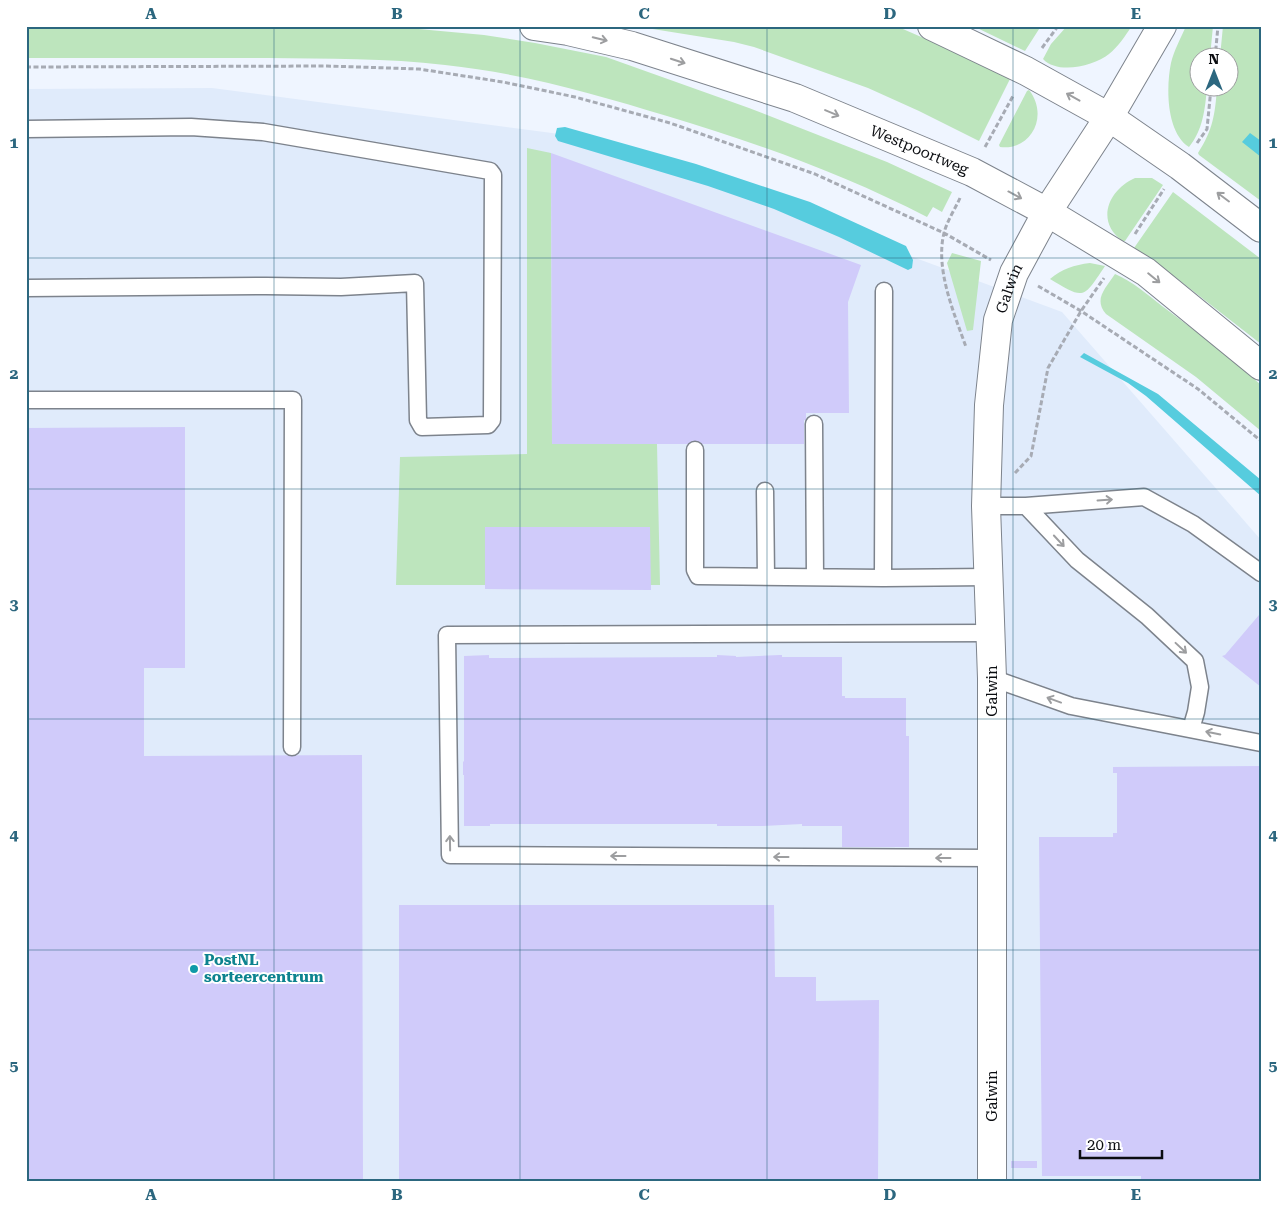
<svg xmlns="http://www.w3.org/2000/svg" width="1287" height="1208" font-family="'Roboto Serif',serif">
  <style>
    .built { fill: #e0ebfb }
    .green { fill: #bde5bd }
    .water { fill: #56ccde }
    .building { fill: #d0cbfa }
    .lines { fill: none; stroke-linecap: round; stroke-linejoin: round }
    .service-casing { stroke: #7d838c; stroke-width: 19 }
    .minor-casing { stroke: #7d838c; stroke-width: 30 }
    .secondary-casing { stroke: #7d838c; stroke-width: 30 }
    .path { stroke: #a7abb4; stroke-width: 3; stroke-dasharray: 5 2.5; stroke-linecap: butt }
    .service { stroke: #fff; stroke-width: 16 }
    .minor { stroke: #fff; stroke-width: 28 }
    .secondary { stroke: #fff; stroke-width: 28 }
    .oneway { stroke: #9d9ea0 }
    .grid { fill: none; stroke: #2c677f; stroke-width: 1; stroke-opacity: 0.55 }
    .culture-dot { fill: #0f9aa8; stroke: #fff; stroke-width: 2 }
    .labels { text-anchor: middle; stroke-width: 4; stroke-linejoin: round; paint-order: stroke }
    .street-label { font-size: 15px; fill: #0b0d11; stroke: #fff }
    .culture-label { font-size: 15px; font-weight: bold; fill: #0d838f; stroke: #fff; text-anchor: start }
    .neatline { fill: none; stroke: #2c677f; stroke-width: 2 }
    .grid-label { font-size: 16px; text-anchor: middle; font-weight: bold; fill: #2c677f }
  </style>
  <rect width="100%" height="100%" fill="#eff5ff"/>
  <path class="built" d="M 212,88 L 590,138 L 1062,312 L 1261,540 L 1261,1182 L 26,1182 L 26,89 Z"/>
  <path class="green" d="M 26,26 L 386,26 L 484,35 L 535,43 L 606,57 L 749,108 L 887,162 L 952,192 L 942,212 L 933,207 L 927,217 C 844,174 757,143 667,116 C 595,94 521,73 445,65 C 387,58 327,59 268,58 C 188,58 107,58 26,58 Z
    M 634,26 L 896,26 L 965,56 L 1010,79 L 979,141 L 919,111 L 868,88 L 754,47 L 734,42 Z
    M 973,26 L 1041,26 L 1025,51 Z
    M 1067,26 L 1132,26 C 1125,36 1118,47 1109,54 C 1094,66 1058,75 1043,59 L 1051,44 Z
    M 1186,26 L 1213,26 L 1210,57 L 1200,58 L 1200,88 L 1207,88 C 1205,109 1203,130 1189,147 C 1166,132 1166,87 1171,63 C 1174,50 1181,38 1186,26 Z
    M 1223,26 L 1261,26 L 1261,201 L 1199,155 L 1198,153 C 1213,130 1215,114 1217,88 L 1230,88 L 1230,58 L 1220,57 Z
    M 1029,90 C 1049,115 1032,151 1000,147 L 999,145 L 1027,91 Z
    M 527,148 L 551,153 L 552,443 L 657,444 L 660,585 L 396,585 L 400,457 L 527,454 Z
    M 1135,178 L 1152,178 L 1163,185 L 1125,241 L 1123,241 C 1095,222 1108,190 1135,178 Z
    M 1173,192 L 1261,259 L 1261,344 L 1175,277 L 1134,248 Z
    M 952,253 L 981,261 L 973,330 L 967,331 L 947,263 Z
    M 1090,263 L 1105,266 C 1083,299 1085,300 1050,279 C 1062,269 1074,265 1090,263 Z
    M 1115,274 C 1132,281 1148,295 1162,306 C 1196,331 1230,357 1261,385 L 1261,431 L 1196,377 L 1106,314 C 1093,299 1106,288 1115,274 Z"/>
  <path class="water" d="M 565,127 L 696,164 L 810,202 L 906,246 L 913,260 L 912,268 L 908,270 L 839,237 L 774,209 L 708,186 L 558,141 L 555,136 L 557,128 Z
    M 1250,133 L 1261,141 L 1261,157 L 1242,142 Z
    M 1084,353 L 1158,394 L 1261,480 L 1261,496 L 1146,396 L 1128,383 L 1080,357 Z"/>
  <path class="building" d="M 551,153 L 861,265 L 848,302 L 849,413 L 806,413 L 806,420 L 804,420 L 804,444 L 552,444 Z
    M 185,427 L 185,668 L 144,668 L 144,756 L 362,755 L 363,1182 L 26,1182 L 26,428 Z
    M 485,527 L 650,527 L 651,590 L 485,589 Z
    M 1259,615 L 1261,618 L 1261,687 L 1222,656 L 1225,655 Z
    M 489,655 L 489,658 L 717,657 L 717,655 L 736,656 L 736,657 L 780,655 L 782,655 L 782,657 L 842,657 L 842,696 L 845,696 L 845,698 L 906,698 L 906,736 L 909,736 L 909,847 L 842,847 L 842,826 L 802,826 L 802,824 L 763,826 L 717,826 L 717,824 L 490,824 L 490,826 L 464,826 L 464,775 L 463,775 L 463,762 L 464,761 L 464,656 Z
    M 1261,766 L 1261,1182 L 1141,1182 L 1141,1176 L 1042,1176 L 1039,837 L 1113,837 L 1113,833 L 1117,833 L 1117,773 L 1113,773 L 1113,767 Z
    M 399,905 L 774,905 L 775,977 L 816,977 L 816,1001 L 879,1000 L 878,1182 L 399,1182 Z
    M 1011,1161 L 1037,1161 L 1037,1168 L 1011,1168 Z"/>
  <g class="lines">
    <g class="service-casing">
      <path id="service" d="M 26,129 L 191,127 L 263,132 L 490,171 L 493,175 L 492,420 L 488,425 L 422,427 L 418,420 L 415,283 L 341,287 L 266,286 L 26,288
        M 884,291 L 883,578 L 989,577
        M 26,400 L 293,400 L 292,747
        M 814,424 L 815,577
        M 695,450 L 695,570 L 698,576 L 883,578
        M 765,491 L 766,577
        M 986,506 L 1026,506 L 1144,497 L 1193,524 L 1261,573
        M 1026,506 L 1077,560 L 1147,616 L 1195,661 L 1200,687 L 1196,712 L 1191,729
        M 991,633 L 447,635 L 450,855 L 992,858
        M 992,678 L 1071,706 L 1261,743"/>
    </g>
    <g class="minor-casing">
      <g id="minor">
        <path id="s1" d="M 992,1182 L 992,678 L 986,506 L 989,405 L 998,320 L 1014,273 L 1047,212 L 1109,117 L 1162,26"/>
      </g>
    </g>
    <g class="secondary-casing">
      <g id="secondary">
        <path id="s2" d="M 534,26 L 568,31 L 632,46 L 795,98 L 972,172 L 1047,212 L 1146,272 L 1261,366"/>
        <path d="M 932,26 L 1026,71 L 1109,117 L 1180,166 L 1261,228"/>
      </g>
    </g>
    <path class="path" d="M 1042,48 L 1058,26
      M 1215,58 L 1218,26
      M 26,67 L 327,66 L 419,69 L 503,82 L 575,97 L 670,123 L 815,174 L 944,233 L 991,260
      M 1197,143 L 1207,129 L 1211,88
      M 985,147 L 1013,96
      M 960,198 C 955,209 947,221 944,233 C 935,269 954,313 966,347
      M 1135,234 L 1164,189
      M 1038,286 L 1081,311 L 1198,389 L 1261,441
      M 1015,473 L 1031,456 L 1048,368 L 1081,311 L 1104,278"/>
    <use href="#service" class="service"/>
    <use href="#minor" class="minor"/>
    <use href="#secondary" class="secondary"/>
  </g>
  <defs><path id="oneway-shaft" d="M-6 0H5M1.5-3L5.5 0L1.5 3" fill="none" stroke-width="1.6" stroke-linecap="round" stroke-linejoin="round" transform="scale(1.25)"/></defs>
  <g class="oneway">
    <use href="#oneway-shaft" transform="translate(600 39) rotate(14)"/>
    <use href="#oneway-shaft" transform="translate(678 61) rotate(18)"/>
    <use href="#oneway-shaft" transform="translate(1073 97) rotate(-151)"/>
    <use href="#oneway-shaft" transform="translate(832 113) rotate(23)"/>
    <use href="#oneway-shaft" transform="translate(1015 195) rotate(28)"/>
    <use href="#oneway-shaft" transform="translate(1223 197) rotate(-143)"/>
    <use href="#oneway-shaft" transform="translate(1154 278) rotate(39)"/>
    <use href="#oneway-shaft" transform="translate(1105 500) rotate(-4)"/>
    <use href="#oneway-shaft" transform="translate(1059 541) rotate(47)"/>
    <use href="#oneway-shaft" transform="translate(1181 648) rotate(43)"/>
    <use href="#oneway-shaft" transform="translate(1054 700) rotate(-160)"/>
    <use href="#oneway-shaft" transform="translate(1213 733) rotate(-169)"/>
    <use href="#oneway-shaft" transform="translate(450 843) rotate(-91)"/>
    <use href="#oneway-shaft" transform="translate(618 856) rotate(-180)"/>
    <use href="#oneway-shaft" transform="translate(781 857) rotate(-180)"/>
    <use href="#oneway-shaft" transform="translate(943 858) rotate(-180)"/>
  </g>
  <path class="grid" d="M 274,26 L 274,1182M 520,26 L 520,1182M 767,26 L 767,1182M 1013,26 L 1013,1182M 26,258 L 1261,258M 26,489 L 1261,489M 26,719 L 1261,719M 26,950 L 1261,950"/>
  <circle class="culture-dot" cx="194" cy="969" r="5"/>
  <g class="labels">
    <g class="street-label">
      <text dy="5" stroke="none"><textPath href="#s2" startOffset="406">Westpoortweg</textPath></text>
      <text dy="5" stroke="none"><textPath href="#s1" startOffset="896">Galwin</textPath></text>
      <text transform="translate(992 691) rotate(-90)" y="5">Galwin</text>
      <text transform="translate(992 1096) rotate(-90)" y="5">Galwin</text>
    </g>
    <g class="culture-label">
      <text x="204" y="965">PostNL<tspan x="204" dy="17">sorteercentrum</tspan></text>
    </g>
  </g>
  <rect width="1287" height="1208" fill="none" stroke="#ffffff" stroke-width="55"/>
  <g transform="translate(1214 72)"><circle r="24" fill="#ffffff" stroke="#9d9ea0"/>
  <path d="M0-4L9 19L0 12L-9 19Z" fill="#2c677f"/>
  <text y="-8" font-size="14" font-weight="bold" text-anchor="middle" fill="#0b0d11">N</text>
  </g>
  <path d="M1080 1150v8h82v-8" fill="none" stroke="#0b0d11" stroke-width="2.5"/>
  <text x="1087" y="1150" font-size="15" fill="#0b0d11" stroke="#ffffff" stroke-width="4" paint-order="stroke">20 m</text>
  <rect x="28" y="28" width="1232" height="1152" class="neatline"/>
  <g class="grid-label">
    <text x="151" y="19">A</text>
    <text x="397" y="19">B</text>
    <text x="644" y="19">C</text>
    <text x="890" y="19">D</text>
    <text x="1136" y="19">E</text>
    <text x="14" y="148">1</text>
    <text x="1273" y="148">1</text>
    <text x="14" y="379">2</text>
    <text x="1273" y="379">2</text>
    <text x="14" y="610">3</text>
    <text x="1273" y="610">3</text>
    <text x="14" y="840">4</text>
    <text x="1273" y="840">4</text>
    <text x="14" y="1071">5</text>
    <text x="1273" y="1071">5</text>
    <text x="151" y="1200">A</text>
    <text x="397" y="1200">B</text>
    <text x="644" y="1200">C</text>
    <text x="890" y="1200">D</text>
    <text x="1136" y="1200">E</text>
  </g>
</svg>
